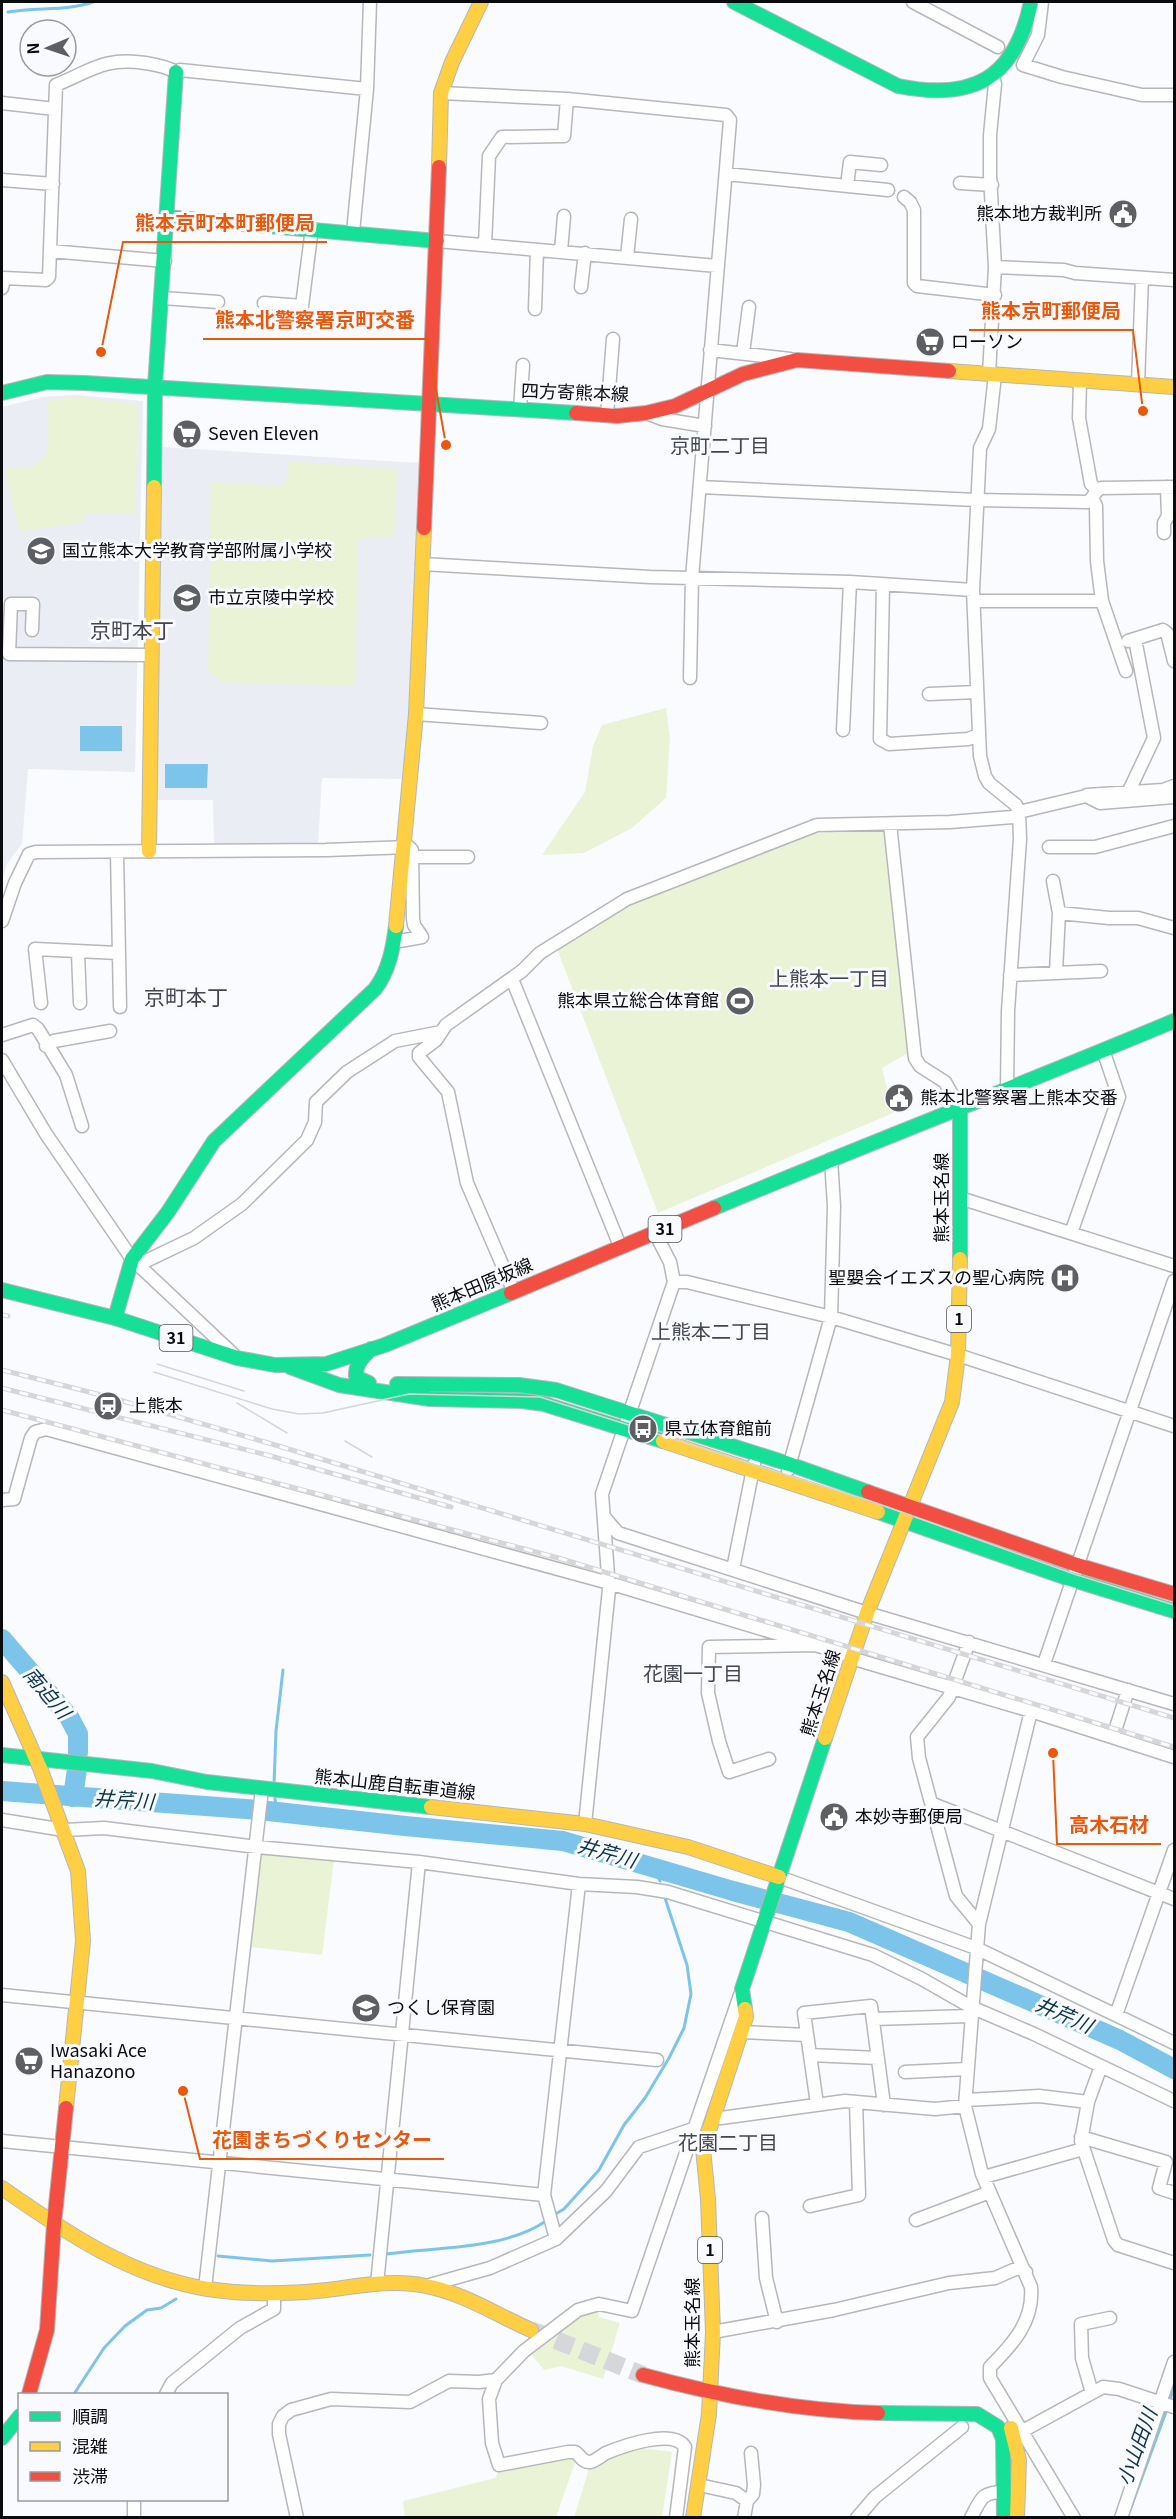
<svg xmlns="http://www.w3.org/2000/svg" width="1176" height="2519" font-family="Georgia,'Noto Sans JP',serif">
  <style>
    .built { fill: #eaedf3 }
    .green { fill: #ebf3d6 }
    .water { fill: #7dc4ea }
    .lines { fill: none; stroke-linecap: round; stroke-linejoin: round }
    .stream { stroke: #7dc4ea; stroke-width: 3 }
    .river { stroke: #7dc4ea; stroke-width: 20 }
    .secondary-tunnel { stroke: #d6d7da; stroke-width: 18; stroke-dasharray: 18 9; stroke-linecap: butt }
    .street-casing { stroke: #b6b7ba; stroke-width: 15 }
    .fast-casing { stroke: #b6b7ba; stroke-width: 16 }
    .slow-casing { stroke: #b6b7ba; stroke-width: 16 }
    .jam-casing { stroke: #b6b7ba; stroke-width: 16 }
    .street { stroke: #fefeff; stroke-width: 12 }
    .fast { stroke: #16e098; stroke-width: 14 }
    .slow { stroke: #ffcf43; stroke-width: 14 }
    .jam { stroke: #f24e42; stroke-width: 14 }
    .tram { stroke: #d6d6d7; stroke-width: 1.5 }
    .rail-casing { stroke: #d6d6d7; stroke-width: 5 }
    .rail { stroke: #f9faff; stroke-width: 3; stroke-dasharray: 9; stroke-linecap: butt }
    .labels { text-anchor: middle; stroke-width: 6; stroke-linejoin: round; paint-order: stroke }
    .shield { fill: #f9faff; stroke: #525357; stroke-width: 1.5 }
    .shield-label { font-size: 16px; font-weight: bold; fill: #0a0b0f }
    .poi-label { font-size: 18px; fill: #0a0b0f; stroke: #f9faff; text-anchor: start }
    .street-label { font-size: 18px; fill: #0a0b0f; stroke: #f9faff }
    .neighbourhood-label { font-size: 20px; fill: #43464f; stroke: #f9faff }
    .water-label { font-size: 20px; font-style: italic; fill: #09364b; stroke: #f9faff }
    .quarter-label { font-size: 21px; fill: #43464f; stroke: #f9faff }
    .leader { fill: none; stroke: #e8590c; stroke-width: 2 }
    .callout-dot { fill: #e8590c; stroke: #f9faff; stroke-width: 2 }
    .callout-label { font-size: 20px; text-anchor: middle; font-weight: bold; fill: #e8590c; stroke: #f9faff; stroke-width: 6; stroke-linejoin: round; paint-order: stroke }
  </style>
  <rect width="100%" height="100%" fill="#fafbfe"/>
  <path class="built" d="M 76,395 L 143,401 L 135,772 L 28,769 L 22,844 L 7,864 L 2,881 L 2,407 L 43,397 Z
    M 161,447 L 420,463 L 409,714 L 402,779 L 322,778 L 318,843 L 214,843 L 213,800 L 156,800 Z"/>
  <path class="green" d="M 76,397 L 133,404 L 138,408 L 135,514 L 85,513 L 84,522 L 19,532 L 5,467 L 32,467 L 47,454 L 48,401 Z
    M 289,461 L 397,469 L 394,536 L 358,539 L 355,686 L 221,682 L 208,671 L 211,482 L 285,486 Z
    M 666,708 L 670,738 L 666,798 L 632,828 L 584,853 L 542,855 L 585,792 L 593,746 L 602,725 Z
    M 881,827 L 885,831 L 908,1053 L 882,1068 L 893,1113 L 658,1213 L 557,949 L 631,903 L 810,834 L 849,830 L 881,831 Z
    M 261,1853 L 334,1860 L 322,1955 L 251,1947 Z
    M 598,2310 L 599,2317 L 620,2323 L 603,2379 L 561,2366 L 544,2370 L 532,2355 L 587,2311 Z
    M 641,2448 L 672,2452 L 662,2517 L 574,2518 L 589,2468 L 605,2459 Z
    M 564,2454 L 577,2457 L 556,2517 L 405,2517 L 403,2501 L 495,2478 L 498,2472 Z"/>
  <path class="water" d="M 80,726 L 122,726 L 122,751 L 80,751 Z
    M 165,764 L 208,764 L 207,788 L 165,788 Z"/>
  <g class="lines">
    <path class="stream" d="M 8,12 C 36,7 68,11 93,2
      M 274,1785 L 276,1731 L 283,1670
      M 275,1797 L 276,1812
      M 654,1867 L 660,1881
      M 554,2215 L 564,2209 L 599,2170 L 624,2125 L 645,2098 L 669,2058 L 684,2028 L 691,1994 L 687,1965 L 665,1898
      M 386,2254 C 436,2247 504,2250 546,2221
      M 218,2256 L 272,2261 L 370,2255
      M 74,2394 L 104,2348 L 125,2326 L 147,2310 L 161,2308 L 176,2299
      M 1169,2403 L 1174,2387
      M 1130,2510 L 1167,2409"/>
    <path class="river" d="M 2,1639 L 69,1717 L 78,1734 L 78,1753
      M 2,1791 L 259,1810 L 405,1826 L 563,1841 L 733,1891 L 849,1922 L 1120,2040 L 1174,2069
      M 73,1797 L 77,1769"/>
    <path class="secondary-tunnel" d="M 531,2330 L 643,2375"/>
    <g class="street-casing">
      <path id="street" d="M 913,2 L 998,47
        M 1042,2 L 1038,35 L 1023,65 L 1062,77 L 1142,95 L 1174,95
        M 441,93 L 567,99 L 726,115 L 730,120 L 692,578 L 690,678
        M 2,103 L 55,109
        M 726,174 L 888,190
        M 2,180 L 53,184
        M 960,183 L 992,185
        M 847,186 L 850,162 L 881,165
        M 904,197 L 910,202 L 914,210 L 914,283 L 917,286 L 995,295
        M 353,232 L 367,89 L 370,2
        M 437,241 L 717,266
        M 485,245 L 489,156 L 502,137 L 564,136 L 567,99
        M 50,251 L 165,261
        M 561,251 L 564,216
        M 627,257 L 631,219
        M 995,267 L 1064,270 L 1075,273 L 1174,280
        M 581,287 L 585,253
        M 2,288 L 4,278 L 46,280 L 49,277 L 56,85 C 92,70 105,57 145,63 C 156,65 165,66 176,72 L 180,70 L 367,89
        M 163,298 L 218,302
        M 264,303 L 302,306 L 312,228
        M 535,309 L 537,250
        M 710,350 L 790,359
        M 743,353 L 749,307
        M 989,374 L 995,267 L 990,175 L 990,135 L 995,84 L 993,77
        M 995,375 L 989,429 L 980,448 L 973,590 L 980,756 L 985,776 L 989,783 L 1016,805 L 1019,812 L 1020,839 L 1008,1011 L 1007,1091
        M 1080,381 L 1079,418 L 1091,484 L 1097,490
        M 1138,384 L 1142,278
        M 520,409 L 523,365
        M 646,413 L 662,419 L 705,426
        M 607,415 L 613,339
        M 700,487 L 976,500 L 1088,502 C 1094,498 1094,491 1101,488 L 1174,487
        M 1093,499 L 1096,506 L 1097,561 L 1102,601 L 1126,671
        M 1164,533 L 1164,523 L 1168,516 L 1167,487
        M 422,564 L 650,577 L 850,582 L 973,590
        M 883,585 L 880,739 L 889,744 L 968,739 L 979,735
        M 974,601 L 1102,601
        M 32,630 L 33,604 L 11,604 L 9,654 L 151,655
        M 1128,641 L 1163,630 L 1167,633 L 1174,661
        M 929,694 L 977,692
        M 416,714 L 541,723
        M 843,730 L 850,582
        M 1128,793 L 1154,738 L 1135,639
        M 1087,795 L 1163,790 L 1174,786
        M 890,824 L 915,1058 L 920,1066 L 945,1082 L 960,1109
        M 1049,847 L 1095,847 L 1174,826
        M 117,852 L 120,1007
        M 412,857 L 468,857
        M 1053,881 L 1059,913 L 1056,972
        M 1059,913 L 1109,918 L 1138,918 L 1174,928
        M 2,921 L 15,883 L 29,854 L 36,852 L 326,850 L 409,847 L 412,850 L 413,919 L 414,925 L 422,937 L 394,942
        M 78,953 L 80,1003
        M 1010,975 L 1101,971
        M 512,979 L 620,1246
        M 41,1003 L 35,949 L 118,953
        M 2,1035 L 33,1025 L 38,1029 L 66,1075 L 82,1126
        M 46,1046 L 54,1041 L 110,1031
        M 2,1060 L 46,1134 L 132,1259 L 233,1354
        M 960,1198 L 1174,1266
        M 655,1233 L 670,1262 L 674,1282 L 687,1282 L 831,1317 L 958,1355 L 1174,1426
        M 1071,1233 L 1119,1097 L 1103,1050
        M 132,1259 L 146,1261 L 194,1238 L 242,1204 L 307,1140 L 315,1122 L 316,1102 L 347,1072 L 395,1041 L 441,1032
        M 514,1292 L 467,1183 L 448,1092 L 419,1057 L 419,1053 L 436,1040 L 446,1025 L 522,971 L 540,953 L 627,899 L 817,825 L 950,822 L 1013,817 L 1019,812 L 1086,796 L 1100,803 L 1174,797
        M 788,1470 L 831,1317 L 834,1206 L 831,1159
        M 2,1500 L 14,1499 L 31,1438 L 35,1432 L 46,1429 L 609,1583 L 815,1645
        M 605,1518 L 618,1533 L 867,1613 L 1174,1704
        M 733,1569 L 754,1464
        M 969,1642 L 949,1697 L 917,1737 L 919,1758 L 956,1896 L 979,1924
        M 851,1658 L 1031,1711 L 1174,1757
        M 1044,1664 L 1174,1281
        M 1031,1711 L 979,1924 L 965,2106 L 982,2174 L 1031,2287 C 1034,2321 1013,2344 990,2367 L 990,2378 L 1074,2518
        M 1113,1737 L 1128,1690
        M 769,1759 L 729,1772 L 719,1741 L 708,1693 L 709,1647 L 815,1645 L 852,1656
        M 933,1804 L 1174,1899
        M 2,1820 L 64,1830 L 104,1828 L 257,1847 L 419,1862 L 579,1884 L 637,1887 L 668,1892 L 873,1955 L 922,1979 L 971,2007 L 1034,2034 L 1174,2101
        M 585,1824 L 609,1589 L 602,1494 L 674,1282
        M 779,1877 L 976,1948 L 1174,2043
        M 2,1995 L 657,2060
        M 1116,2015 L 1174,1850
        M 873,2019 L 970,2016
        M 741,2032 L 807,2035
        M 810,2055 L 878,2058
        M 1101,2066 L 1088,2102 L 1081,2141 L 1114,2240 L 1118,2245 L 1174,2263
        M 905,2072 L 967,2069
        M 966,2100 L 1039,2096 L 1088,2102
        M 817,2104 L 804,2013 L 871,2006 L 884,2105
        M 714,2117 L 721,2118 L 845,2101 L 935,2109 L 965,2106
        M 1081,2137 L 1166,2162 L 1159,2188 L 1174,2193
        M 2,2141 L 544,2195
        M 984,2177 L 1083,2149
        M 810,2206 L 859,2195 L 856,2102
        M 762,2218 L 766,2278 L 777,2322
        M 916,2220 L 990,2192
        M 556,2239 L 544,2195 L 579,1884
        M 377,2284 L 419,1862
        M 426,2286 L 490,2268 L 556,2239 L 606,2191 L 639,2147 L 693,2129
        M 205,2288 L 262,1789
        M 713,2332 L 834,2310 L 949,2283 L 995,2278 L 1020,2267 L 1026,2272
        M 496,2380 L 489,2399 L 492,2443 L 499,2465 L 568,2452 L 575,2452 C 580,2455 583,2463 590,2462 C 595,2461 601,2456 606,2453 C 623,2446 673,2428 685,2447 L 676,2518
        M 1092,2393 L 1082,2358 L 1081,2324 L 1110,2318
        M 166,2394 L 172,2383 L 240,2328 L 274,2309 L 274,2293
        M 1017,2434 L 1103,2387 L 1119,2389 L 1174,2407
        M 699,2485 L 736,2493 L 747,2501
        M 134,2518 L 134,2500
        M 297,2518 L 279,2434 L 279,2424 L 283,2416 L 291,2410 L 331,2399 L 410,2402 L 449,2381 L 479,2382 L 496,2380 L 524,2351 L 578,2310 L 599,2304 L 632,2311 L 740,1995
        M 744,2518 L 747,2501 L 753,2494 L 754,2485 L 751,2453
        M 857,2518 L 875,2497 L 962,2427
        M 971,2518 C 981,2499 981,2492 1004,2492
        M 1121,2518 L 1174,2362"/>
    </g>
    <g class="fast-casing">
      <path id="fast" d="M 734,2 L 898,86 C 973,101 1015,79 1031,2
        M 167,217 L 437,241
        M 2,393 L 47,382 L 85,383 L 576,413
        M 154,487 L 155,386 L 176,72
        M 960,1109 L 960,1259
        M 714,1208 C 867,1144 1021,1085 1174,1021
        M 2,1290 L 115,1318 L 237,1358 L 275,1365 L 326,1364 L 385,1345 L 511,1293
        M 115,1318 L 132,1259 L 168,1212 L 214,1141 L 375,989 C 389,971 393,948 396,926
        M 290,1367 L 339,1385 L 430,1399 L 522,1401 L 544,1404 L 663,1441
        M 369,1383 L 356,1377 C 355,1364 362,1358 371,1349
        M 397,1384 L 519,1385 L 556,1390 L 789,1464 L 868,1492
        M 878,1512 L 1064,1577 L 1174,1611
        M 2,1755 L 152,1771 L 207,1782 L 431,1807
        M 745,2009 L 742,1989 L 825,1738
        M 878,2413 L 977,2414 L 998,2427 L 1003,2439 L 1004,2518
        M 2,2438 L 20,2416"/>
    </g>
    <g class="slow-casing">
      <path id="slow" d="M 439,167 L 441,93 L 452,62 L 481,2
        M 949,371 L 1174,387
        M 149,851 L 154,487
        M 396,926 L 416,714 L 424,528
        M 663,1441 L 878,1512
        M 2,1682 L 40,1768 L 78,1871 L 83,1941 L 66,2108
        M 825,1738 L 867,1613 L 952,1402 L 958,1355 L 960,1259
        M 431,1807 L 585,1824 L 688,1847 L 779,1877
        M 2,2188 C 65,2232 131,2277 208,2289 C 247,2295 288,2294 327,2290 C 359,2286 393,2279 426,2286 C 463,2293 497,2315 531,2330
        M 1011,2428 L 1019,2460 L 1017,2518
        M 693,2518 L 709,2414 L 713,2332 L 708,2199 L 703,2149 L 746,2017 L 745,2009"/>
    </g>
    <g class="jam-casing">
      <path id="jam" d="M 576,413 L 617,416 L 646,413 L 675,406 L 743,374 L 797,360 L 949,371
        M 424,528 L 439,167
        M 511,1293 L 714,1208
        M 868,1492 L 1077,1565 L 1174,1594
        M 643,2375 C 720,2396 797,2411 878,2413
        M 29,2394 L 47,2330 L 54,2224 L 66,2108"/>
    </g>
    <use href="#street" class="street"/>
    <use href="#fast" class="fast"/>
    <use href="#slow" class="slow"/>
    <use href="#jam" class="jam"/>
    <path class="tram" d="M 157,1364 L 244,1391
      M 154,1372 L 272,1409 L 299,1414 L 323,1413 L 409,1394 L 540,1397 L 873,1502 L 1074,1574 L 1174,1605
      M 237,1403 L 287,1433
      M 345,1441 L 372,1457"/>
    <g class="rail-casing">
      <path id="rail" d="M 2,1315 L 8,1316
        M 2,1370 L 109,1397 L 272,1444 L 1174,1718
        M 2,1388 L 267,1455 L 451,1507
        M 2,1410 L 562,1559 L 1174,1747"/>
    </g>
    <use href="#rail" class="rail"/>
  </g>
  <defs>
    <g id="civic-disc" transform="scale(1.5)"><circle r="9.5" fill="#5e5f63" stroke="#f9faff"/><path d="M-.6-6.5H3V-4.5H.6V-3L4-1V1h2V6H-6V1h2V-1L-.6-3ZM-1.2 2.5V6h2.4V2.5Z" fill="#fff"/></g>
    <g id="supermarket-disc" transform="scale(1.5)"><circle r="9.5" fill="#5e5f63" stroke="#f9faff"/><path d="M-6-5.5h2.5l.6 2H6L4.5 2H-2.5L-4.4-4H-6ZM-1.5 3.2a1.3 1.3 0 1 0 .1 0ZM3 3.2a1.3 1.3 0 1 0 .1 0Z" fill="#fff"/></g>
    <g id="school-disc" transform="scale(1.5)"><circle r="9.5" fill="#5e5f63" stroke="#f9faff"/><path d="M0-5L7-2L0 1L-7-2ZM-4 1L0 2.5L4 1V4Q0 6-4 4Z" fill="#fff"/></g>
    <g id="stadium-disc" transform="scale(1.5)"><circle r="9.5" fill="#5e5f63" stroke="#f9faff"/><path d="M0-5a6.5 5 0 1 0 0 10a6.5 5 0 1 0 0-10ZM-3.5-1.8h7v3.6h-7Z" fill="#fff"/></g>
    <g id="hospital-disc" transform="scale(1.5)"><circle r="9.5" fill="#5e5f63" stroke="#f9faff"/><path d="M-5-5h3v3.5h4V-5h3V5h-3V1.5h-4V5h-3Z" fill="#fff"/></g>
    <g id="station-disc" transform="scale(1.5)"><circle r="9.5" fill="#5e5f63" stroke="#f9faff"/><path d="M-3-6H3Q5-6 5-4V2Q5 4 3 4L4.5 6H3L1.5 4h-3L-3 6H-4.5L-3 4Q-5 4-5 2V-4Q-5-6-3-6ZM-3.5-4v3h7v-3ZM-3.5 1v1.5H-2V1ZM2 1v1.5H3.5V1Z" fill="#fff"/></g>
    <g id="bus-disc" transform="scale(1.5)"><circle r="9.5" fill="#5e5f63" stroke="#f9faff"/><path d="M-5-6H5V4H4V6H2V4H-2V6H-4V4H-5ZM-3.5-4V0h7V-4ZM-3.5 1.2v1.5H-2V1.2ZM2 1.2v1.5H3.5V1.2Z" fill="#fff"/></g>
  </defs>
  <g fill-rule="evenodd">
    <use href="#civic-disc" x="1123" y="214"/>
    <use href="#supermarket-disc" x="930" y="342"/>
    <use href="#supermarket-disc" x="187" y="434"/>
    <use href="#school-disc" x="41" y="551"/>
    <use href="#school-disc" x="187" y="598"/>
    <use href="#stadium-disc" x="740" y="1001"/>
    <use href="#civic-disc" x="899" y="1098"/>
    <use href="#hospital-disc" x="1065" y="1278"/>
    <use href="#station-disc" x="108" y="1406"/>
    <use href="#bus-disc" x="643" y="1429"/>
    <use href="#civic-disc" x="834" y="1817"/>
    <use href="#school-disc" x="366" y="2008"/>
    <use href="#supermarket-disc" x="29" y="2061"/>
  </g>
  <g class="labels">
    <g class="shield">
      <rect x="648.5" y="1216" width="33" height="26" rx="4.5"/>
      <rect x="947" y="1306" width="24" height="26" rx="4.5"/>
      <rect x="159.5" y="1325" width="33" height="26" rx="4.5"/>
      <rect x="698" y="2237" width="24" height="26" rx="4.5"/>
    </g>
    <g class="shield-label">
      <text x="665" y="1235">31</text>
      <text x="959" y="1325">1</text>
      <text x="176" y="1344">31</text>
      <text x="710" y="2256">1</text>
    </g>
    <g class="poi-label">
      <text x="1102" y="220" text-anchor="end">熊本地方裁判所</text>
      <text x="951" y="348">ローソン</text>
      <text x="208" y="440">Seven Eleven</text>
      <text x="62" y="557">国立熊本大学教育学部附属小学校</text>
      <text x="208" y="604">市立京陵中学校</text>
      <text x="719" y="1007" text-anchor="end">熊本県立総合体育館</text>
      <text x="920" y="1104">熊本北警察署上熊本交番</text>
      <text x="1044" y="1284" text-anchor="end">聖嬰会イエズスの聖心病院</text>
      <text x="129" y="1412">上熊本</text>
      <text x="664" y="1435">県立体育館前</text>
      <text x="855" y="1823">本妙寺郵便局</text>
      <text x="387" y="2014">つくし保育園</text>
      <text x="50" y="2057">Iwasaki Ace<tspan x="50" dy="21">Hanazono</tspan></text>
    </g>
    <g class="street-label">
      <text transform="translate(575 393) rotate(2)" y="6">四方寄熊本線</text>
      <text transform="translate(942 1198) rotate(-90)" y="6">熊本玉名線</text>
      <text transform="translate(482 1285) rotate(-23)" y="6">熊本田原坂線</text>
      <text transform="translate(821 1693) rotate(-72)" y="6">熊本玉名線</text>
      <text transform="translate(395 1785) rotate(6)" y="6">熊本山鹿自転車道線</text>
      <text transform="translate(693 2323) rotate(-90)" y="6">熊本玉名線</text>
    </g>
    <g class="neighbourhood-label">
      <text x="720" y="453">京町二丁目</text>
      <text x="829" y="986">上熊本一丁目</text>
      <text x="711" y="1339">上熊本二丁目</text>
      <text x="693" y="1681">花園一丁目</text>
      <text x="728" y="2150">花園二丁目</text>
    </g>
    <g class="water-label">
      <text transform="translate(47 1693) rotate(50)" y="7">南迫川</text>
      <text transform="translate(124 1800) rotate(4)" y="7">井芹川</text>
      <text transform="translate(607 1853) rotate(16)" y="7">井芹川</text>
      <text transform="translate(1064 2015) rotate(24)" y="7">井芹川</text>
      <text transform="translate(1137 2447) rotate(-70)" y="7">小山田川</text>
    </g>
    <g class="quarter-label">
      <text x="132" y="638">京町本丁</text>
      <text x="186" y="1005">京町本丁</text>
    </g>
  </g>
  <path class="leader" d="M101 352L123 242H327M1143 411L1133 330H969M446 445L427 339H203M1053 1753L1057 1844H1161M183 2091L200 2159H444"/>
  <g class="callout-dot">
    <circle cx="101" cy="352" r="6"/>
    <circle cx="1143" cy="411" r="6"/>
    <circle cx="446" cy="445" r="6"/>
    <circle cx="1053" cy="1753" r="6"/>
    <circle cx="183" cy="2091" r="6"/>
  </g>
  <g class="callout-label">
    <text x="225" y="230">熊本京町本町郵便局</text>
    <text x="1051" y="318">熊本京町郵便局</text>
    <text x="315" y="327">熊本北警察署京町交番</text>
    <text x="1109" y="1832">高木石材</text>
    <text x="322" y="2147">花園まちづくりセンター</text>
  </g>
  <rect width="1176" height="2519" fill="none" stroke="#0a0b0f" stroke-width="6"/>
  <rect x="18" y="2393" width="210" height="108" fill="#f9faff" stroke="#999a9f" stroke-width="1.5"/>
  <rect x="30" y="2412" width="30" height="9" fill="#16e098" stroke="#999a9f" stroke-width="1.5"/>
  <text x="72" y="2423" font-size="18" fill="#0a0b0f">順調</text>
  <rect x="30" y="2442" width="30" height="9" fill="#ffcf43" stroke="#999a9f" stroke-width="1.5"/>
  <text x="72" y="2453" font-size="18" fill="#0a0b0f">混雑</text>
  <rect x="30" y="2472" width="30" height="9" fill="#f24e42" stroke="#999a9f" stroke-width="1.5"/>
  <text x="72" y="2483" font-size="18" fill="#0a0b0f">渋滞</text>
  <g transform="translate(48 48) rotate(268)"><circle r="28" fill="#f9faff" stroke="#999a9f" stroke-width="1.5"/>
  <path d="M0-4.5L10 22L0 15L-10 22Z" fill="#5e5f63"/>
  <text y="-9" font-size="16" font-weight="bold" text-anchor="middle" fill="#0a0b0f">N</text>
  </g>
</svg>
